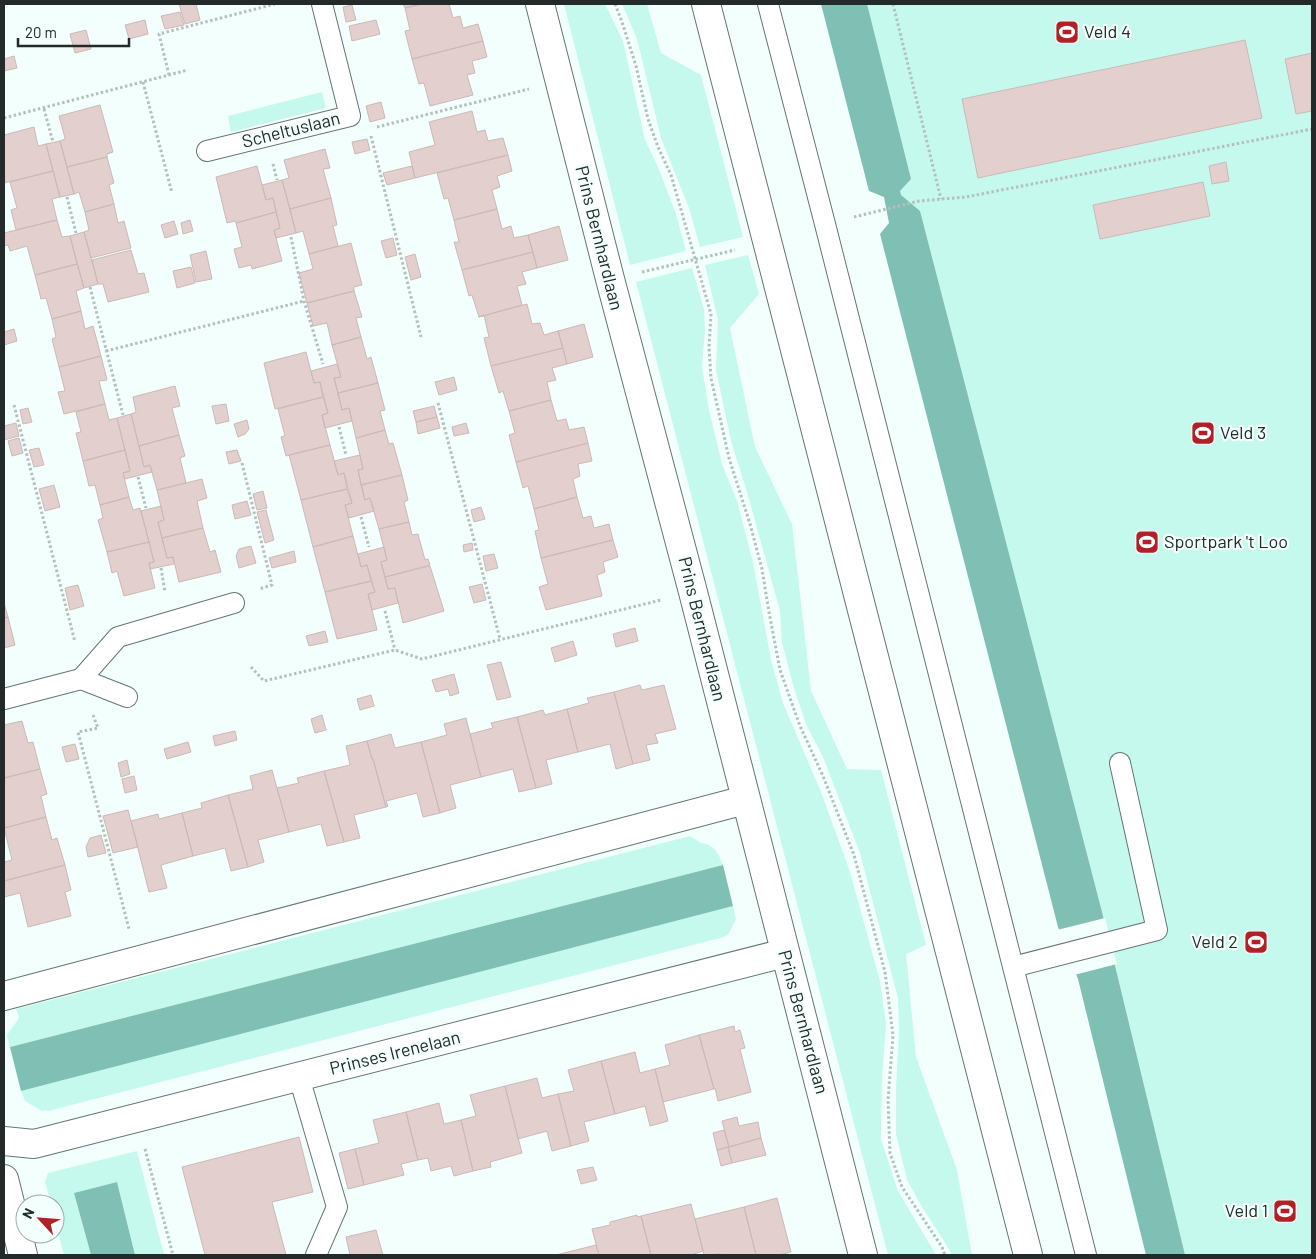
<svg xmlns="http://www.w3.org/2000/svg" width="1316" height="1259" font-family="Barlow,sans-serif">
  <style>
    .green { fill: #c5f9ee }
    .water { fill: #80bfb3 }
    .pier { fill: #f3fffc }
    .building { fill: #e3d0ce; stroke: #cbb9b7 }
    .lines { fill: none; stroke-linecap: round; stroke-linejoin: round }
    .service-casing { stroke: #647672; stroke-width: 22 }
    .minor-casing { stroke: #647672; stroke-width: 30 }
    .secondary-casing { stroke: #647672; stroke-width: 30 }
    .path { stroke: #b5bfbd; stroke-width: 3; stroke-dasharray: 2.5 2.5; stroke-linecap: butt }
    .service { stroke: #fff; stroke-width: 20 }
    .minor { stroke: #fff; stroke-width: 28 }
    .secondary { stroke: #fff; stroke-width: 28 }
    .labels { text-anchor: middle; stroke-width: 4.5; stroke-linejoin: round; paint-order: stroke }
    .poi-label { font-size: 18px; fill: #232a29; stroke: #f3fffc; text-anchor: start }
    .street-label { font-size: 18px; fill: #232a29; stroke: #f3fffc }
  </style>
  <rect width="100%" height="100%" fill="#f3fffc"/>
  <path class="green" d="M 564,4 L 605,4 L 623,41 L 645,140 L 658,167 L 676,214 L 686,251 L 630,265 Z
    M 622,4 L 647,4 L 661,53 L 701,75 L 743,237 L 700,247 L 689,208 L 661,138 L 637,39 Z
    M 842,4 L 1312,4 L 1312,1255 L 1163,1255 Z
    M 322,92 L 326,108 L 231,132 L 228,116 Z
    M 748,255 L 759,294 L 730,328 L 755,447 L 792,524 L 811,691 L 847,769 L 881,770 L 926,945 L 906,954 L 916,1057 L 957,1170 L 972,1255 L 952,1255 L 944,1241 L 922,1207 L 907,1180 L 896,1134 L 896,1088 L 899,1031 L 898,998 L 860,853 L 823,757 L 806,724 L 793,685 L 782,642 L 780,611 L 747,492 L 731,441 L 716,370 L 718,320 L 705,265 Z
    M 692,268 L 704,309 L 705,329 L 702,367 L 709,410 L 722,464 L 737,501 L 753,562 L 771,660 L 783,703 L 821,792 L 850,872 L 880,981 L 886,1024 L 882,1078 L 881,1139 L 898,1191 L 936,1255 L 888,1255 L 636,282 Z
    M 690,836 L 701,843 C 714,844 719,854 723,865 L 10,1047 L 7,1035 L 19,1018 L 16,1009 Z
    M 733,906 L 736,919 L 728,935 L 725,936 L 724,937 L 48,1111 L 47,1110 L 42,1111 L 25,1101 L 21,1091 Z
    M 137,1151 L 164,1255 L 135,1255 L 117,1182 L 74,1193 L 91,1255 L 64,1255 L 55,1221 L 55,1204 L 51,1204 L 45,1182 L 48,1173 Z"/>
  <path class="water" d="M 821,4 L 867,4 L 911,179 L 900,191 L 901,195 L 920,211 L 1102,912 L 1185,1255 L 1146,1255 L 1078,979 L 1058,927 L 880,234 L 889,223 L 884,197 L 869,191 Z
    M 723,865 L 733,906 L 21,1091 L 10,1047 Z
    M 117,1182 L 135,1255 L 91,1255 L 74,1193 Z"/>
  <path class="pier" d="M 1105,918 L 1117,964 L 1074,975 L 1057,930 Z"/>
  <path class="building" d="M 179,4 L 196,4 L 200,20 L 185,24 Z
    M 403,4 L 422,4 L 405,8 Z
    M 422,4 L 449,4 L 453,18 L 460,16 L 463,28 L 478,24 L 483,41 L 412,59 L 405,31 L 410,30 L 405,8 Z
    M 352,5 L 356,20 L 346,22 L 343,7 Z
    M 180,12 L 184,25 L 165,29 L 161,16 Z
    M 145,20 L 148,34 L 129,39 L 125,25 Z
    M 376,20 L 380,34 L 352,41 L 349,26 Z
    M 86,30 L 91,49 L 75,53 L 70,34 Z
    M 1245,40 L 1262,118 L 978,178 L 962,99 Z
    M 483,41 L 487,57 L 472,61 L 475,73 L 467,75 L 473,95 L 430,106 L 424,83 L 419,84 L 412,59 Z
    M 1312,53 L 1312,115 L 1312,111 L 1296,114 L 1285,59 Z
    M 14,56 L 17,68 L 4,71 L 4,59 Z
    M 381,102 L 385,118 L 370,122 L 366,106 Z
    M 100,105 L 113,152 L 107,154 L 107,157 L 67,167 L 60,141 L 65,139 L 65,138 L 59,116 Z
    M 472,111 L 477,132 L 485,130 L 488,141 L 503,138 L 508,155 L 415,178 L 409,152 L 435,145 L 429,122 Z
    M 34,127 L 38,146 L 46,144 L 53,171 L 4,183 L 4,135 Z
    M 367,139 L 370,150 L 355,154 L 352,142 Z
    M 60,141 L 74,194 L 60,197 L 46,144 Z
    M 325,149 L 330,168 L 323,169 L 331,198 L 290,209 L 282,180 L 289,178 L 284,160 Z
    M 508,155 L 512,171 L 497,176 L 500,187 L 492,190 L 497,209 L 454,220 L 448,198 L 444,199 L 437,173 Z
    M 107,157 L 114,183 L 109,185 L 114,204 L 85,212 L 79,192 L 74,194 L 67,167 Z
    M 1226,162 L 1229,181 L 1212,184 L 1209,166 Z
    M 257,166 L 266,200 L 273,198 L 276,212 L 236,223 L 235,221 L 227,223 L 216,177 Z
    M 412,166 L 415,178 L 387,185 L 383,173 Z
    M 53,171 L 60,197 L 52,199 L 57,220 L 16,230 L 11,210 L 17,208 L 10,182 Z
    M 282,180 L 296,233 L 276,238 L 274,230 L 280,228 L 273,198 L 266,200 L 262,185 Z
    M 1203,182 L 1210,216 L 1100,239 L 1093,205 Z
    M 331,198 L 337,225 L 333,226 L 338,246 L 309,254 L 303,231 L 296,233 L 290,209 Z
    M 114,204 L 118,223 L 124,221 L 131,248 L 91,258 L 84,232 L 89,230 L 85,212 Z
    M 497,209 L 502,229 L 511,226 L 514,238 L 528,235 L 533,252 L 462,270 L 454,242 L 459,242 L 454,220 Z
    M 276,212 L 280,228 L 274,230 L 282,261 L 252,269 L 251,265 L 239,268 L 234,249 L 242,247 L 236,223 Z
    M 57,220 L 62,237 L 70,236 L 77,264 L 35,275 L 27,246 L 10,251 L 8,245 L 4,246 L 4,233 Z
    M 190,220 L 193,231 L 183,234 L 181,223 Z
    M 174,221 L 178,234 L 165,238 L 161,225 Z
    M 559,226 L 568,260 L 537,268 L 528,235 Z
    M 84,232 L 98,284 L 84,288 L 70,236 Z
    M 393,238 L 397,255 L 386,258 L 381,241 Z
    M 351,243 L 362,285 L 354,287 L 354,291 L 307,303 L 299,273 L 313,269 L 309,254 Z
    M 131,250 L 138,274 L 144,273 L 149,292 L 108,302 L 103,284 L 98,284 L 92,260 Z
    M 206,251 L 212,279 L 196,282 L 190,255 Z
    M 533,252 L 537,268 L 522,272 L 526,284 L 517,286 L 522,305 L 479,317 L 472,295 L 469,296 L 462,270 Z
    M 415,254 L 421,277 L 411,280 L 405,257 Z
    M 77,264 L 84,288 L 76,291 L 81,311 L 52,319 L 46,298 L 41,299 L 35,275 Z
    M 191,267 L 195,283 L 177,288 L 173,271 Z
    M 354,291 L 362,317 L 356,318 L 361,337 L 332,345 L 327,323 L 313,326 L 307,303 Z
    M 527,304 L 532,324 L 540,323 L 544,335 L 558,331 L 563,348 L 491,366 L 484,338 L 489,337 L 484,315 L 479,317 Z
    M 81,311 L 85,329 L 93,326 L 101,356 L 59,367 L 52,339 L 56,337 L 52,319 Z
    M 584,324 L 593,357 L 567,364 L 558,331 Z
    M 14,329 L 17,341 L 4,345 L 4,332 Z
    M 361,337 L 367,359 L 371,357 L 378,383 L 338,393 L 334,378 L 341,377 L 332,345 Z
    M 563,348 L 567,364 L 552,368 L 556,380 L 547,382 L 551,400 L 509,411 L 503,391 L 499,393 L 491,366 Z
    M 306,352 L 314,383 L 320,382 L 323,397 L 275,409 L 264,363 Z
    M 101,356 L 107,380 L 99,381 L 105,404 L 64,414 L 58,392 L 65,391 L 59,367 Z
    M 337,364 L 341,377 L 334,378 L 342,410 L 349,408 L 352,421 L 325,428 L 322,415 L 328,413 L 320,382 L 314,383 L 311,371 Z
    M 454,377 L 457,390 L 439,395 L 435,382 Z
    M 378,383 L 385,410 L 380,411 L 385,430 L 356,438 L 349,408 L 342,410 L 338,393 Z
    M 175,386 L 180,406 L 172,408 L 179,435 L 139,446 L 131,414 L 136,412 L 133,397 Z
    M 323,397 L 328,413 L 322,415 L 330,445 L 286,456 L 281,437 L 285,436 L 278,409 Z
    M 551,400 L 557,421 L 566,419 L 569,430 L 584,427 L 588,443 L 516,462 L 509,435 L 515,433 L 509,411 Z
    M 105,404 L 109,420 L 117,418 L 125,450 L 83,461 L 76,433 L 81,432 L 76,412 Z
    M 226,404 L 229,421 L 216,424 L 212,406 Z
    M 434,406 L 437,417 L 416,422 L 413,411 Z
    M 28,408 L 32,422 L 23,424 L 20,410 Z
    M 131,414 L 144,467 L 150,465 L 152,472 L 125,479 L 123,473 L 130,471 L 117,418 Z
    M 437,417 L 440,428 L 418,434 L 416,422 Z
    M 247,420 L 249,429 L 245,434 L 238,437 L 234,424 Z
    M 16,423 L 19,436 L 4,440 L 4,426 Z
    M 466,423 L 469,433 L 454,436 L 452,427 Z
    M 385,430 L 389,444 L 393,443 L 402,475 L 361,485 L 358,470 L 363,469 L 356,438 Z
    M 179,435 L 185,456 L 180,458 L 186,483 L 157,490 L 150,465 L 144,467 L 139,446 Z
    M 19,438 L 23,453 L 12,456 L 8,441 Z
    M 588,443 L 592,461 L 578,464 L 580,476 L 573,479 L 577,497 L 534,509 L 528,486 L 523,488 L 516,462 Z
    M 330,445 L 338,475 L 344,473 L 347,489 L 301,500 L 289,455 Z
    M 39,448 L 44,465 L 34,467 L 29,450 Z
    M 125,450 L 130,471 L 123,473 L 129,497 L 100,505 L 95,485 L 89,486 L 83,461 Z
    M 237,450 L 241,461 L 229,464 L 226,452 Z
    M 360,455 L 363,469 L 358,470 L 365,500 L 370,498 L 374,511 L 349,518 L 345,505 L 352,503 L 344,473 L 338,475 L 334,461 Z
    M 402,475 L 408,500 L 404,502 L 409,522 L 379,529 L 370,498 L 365,500 L 361,485 Z
    M 202,479 L 207,498 L 197,501 L 203,528 L 162,538 L 158,522 L 164,520 L 157,490 Z
    M 54,485 L 60,507 L 45,511 L 39,489 Z
    M 347,489 L 352,503 L 345,505 L 353,536 L 313,547 L 301,500 Z
    M 263,491 L 267,508 L 257,510 L 253,494 Z
    M 129,497 L 133,510 L 140,508 L 149,542 L 107,552 L 98,520 L 103,518 L 100,505 Z
    M 577,497 L 583,518 L 591,516 L 594,528 L 609,524 L 613,540 L 541,558 L 535,531 L 539,530 L 534,509 Z
    M 247,501 L 251,515 L 235,519 L 232,505 Z
    M 161,506 L 164,520 L 158,522 L 167,558 L 173,557 L 174,564 L 150,569 L 149,563 L 154,562 L 141,511 Z
    M 481,507 L 485,519 L 474,522 L 471,510 Z
    M 266,510 L 274,540 L 265,543 L 257,512 Z
    M 409,522 L 412,535 L 418,534 L 425,560 L 428,559 L 430,565 L 385,577 L 381,562 L 387,560 L 379,529 Z
    M 203,528 L 210,552 L 215,550 L 221,572 L 179,582 L 173,557 L 167,558 L 162,538 Z
    M 353,536 L 361,567 L 367,565 L 371,581 L 325,592 L 313,547 Z
    M 613,540 L 618,557 L 603,562 L 605,572 L 597,575 L 602,596 L 546,610 L 539,587 L 548,584 L 541,558 Z
    M 149,542 L 154,562 L 149,563 L 155,588 L 124,596 L 117,571 L 112,573 L 107,552 Z
    M 472,543 L 473,550 L 464,552 L 463,545 Z
    M 251,546 L 256,563 L 239,568 L 236,556 L 239,549 Z
    M 384,547 L 387,560 L 381,562 L 388,589 L 395,588 L 398,603 L 372,610 L 368,594 L 375,592 L 367,565 L 361,567 L 358,554 Z
    M 294,551 L 296,562 L 272,568 L 269,558 Z
    M 494,554 L 498,568 L 486,571 L 483,556 Z
    M 430,566 L 444,611 L 403,623 L 395,588 L 388,589 L 385,577 Z
    M 371,581 L 375,592 L 368,594 L 377,630 L 337,639 L 325,592 Z
    M 482,584 L 486,600 L 474,603 L 469,587 Z
    M 78,585 L 84,606 L 70,610 L 65,588 Z
    M 4,603 L 8,617 L 4,618 Z
    M 8,617 L 15,645 L 4,648 L 4,618 Z
    M 635,628 L 638,641 L 616,647 L 613,634 Z
    M 325,631 L 328,642 L 309,646 L 306,636 Z
    M 573,641 L 577,655 L 555,662 L 551,648 Z
    M 501,662 L 511,697 L 497,700 L 487,665 Z
    M 454,674 L 459,693 L 450,696 L 448,689 L 436,692 L 432,680 Z
    M 640,685 L 642,690 L 664,685 L 676,729 L 655,734 L 658,743 L 646,745 L 650,760 L 633,764 L 614,692 Z
    M 614,692 L 633,764 L 616,769 L 610,744 L 578,752 L 567,709 L 589,703 L 587,698 Z
    M 371,695 L 374,706 L 360,710 L 357,699 Z
    M 567,709 L 578,752 L 546,760 L 552,784 L 536,788 L 517,717 L 543,710 L 545,715 Z
    M 322,715 L 326,730 L 315,733 L 311,719 Z
    M 517,717 L 536,788 L 519,792 L 513,769 L 481,777 L 470,734 L 493,728 L 491,723 Z
    M 466,718 L 481,777 L 450,785 L 456,808 L 440,813 L 421,742 L 447,735 L 444,724 Z
    M 22,721 L 28,743 L 33,742 L 40,769 L 4,778 L 4,725 Z
    M 235,731 L 237,740 L 215,746 L 213,736 Z
    M 391,734 L 395,748 L 421,742 L 440,813 L 423,817 L 417,793 L 386,801 L 388,806 L 386,807 L 373,759 L 372,759 L 367,741 Z
    M 367,741 L 372,759 L 373,759 L 386,807 L 354,815 L 360,838 L 344,842 L 324,771 L 350,765 L 346,746 Z
    M 188,742 L 191,752 L 167,759 L 164,749 Z
    M 75,744 L 79,759 L 66,762 L 62,747 Z
    M 127,760 L 130,774 L 121,777 L 118,763 Z
    M 40,769 L 47,794 L 41,796 L 46,817 L 4,828 L 4,778 Z
    M 272,770 L 289,832 L 258,840 L 264,862 L 248,867 L 228,795 L 253,789 L 250,776 Z
    M 324,771 L 344,842 L 327,846 L 321,824 L 289,832 L 277,788 L 299,783 L 297,778 Z
    M 134,776 L 137,790 L 125,793 L 122,779 Z
    M 228,795 L 248,867 L 231,871 L 225,848 L 193,856 L 182,813 L 202,808 L 201,803 Z
    M 128,810 L 138,847 L 113,853 L 103,816 Z
    M 182,813 L 193,856 L 161,865 L 167,888 L 149,892 L 131,821 L 158,814 L 159,819 Z
    M 46,817 L 52,840 L 57,838 L 65,865 L 4,881 L 4,862 L 12,860 L 4,828 Z
    M 101,835 L 106,853 L 88,857 L 86,847 L 90,838 Z
    M 65,865 L 71,890 L 65,892 L 71,916 L 28,927 L 20,893 L 4,897 L 4,881 Z
    M 734,1026 L 735,1032 L 740,1030 L 745,1048 L 740,1049 L 751,1092 L 718,1101 L 715,1088 L 714,1089 L 699,1035 Z
    M 699,1035 L 714,1089 L 663,1102 L 655,1069 L 670,1065 L 665,1045 Z
    M 635,1052 L 640,1073 L 655,1069 L 668,1121 L 650,1126 L 645,1106 L 615,1114 L 601,1061 Z
    M 601,1061 L 615,1114 L 584,1122 L 589,1141 L 571,1146 L 558,1094 L 574,1091 L 568,1070 Z
    M 537,1078 L 542,1098 L 558,1094 L 571,1146 L 552,1151 L 547,1131 L 518,1139 L 505,1086 Z
    M 505,1086 L 522,1153 L 490,1162 L 491,1167 L 473,1171 L 461,1120 L 476,1116 L 470,1095 Z
    M 439,1103 L 444,1124 L 461,1120 L 473,1171 L 454,1176 L 451,1166 L 431,1171 L 428,1158 L 418,1160 L 406,1112 Z
    M 406,1112 L 418,1160 L 401,1164 L 404,1175 L 364,1185 L 355,1149 L 379,1143 L 373,1120 Z
    M 737,1117 L 739,1126 L 758,1122 L 761,1138 L 729,1147 L 722,1121 Z
    M 724,1130 L 729,1147 L 717,1150 L 713,1133 Z
    M 299,1137 L 313,1192 L 272,1202 L 286,1255 L 205,1255 L 182,1167 Z
    M 761,1138 L 766,1155 L 732,1163 L 728,1147 Z
    M 728,1147 L 732,1163 L 721,1166 L 717,1150 Z
    M 355,1149 L 364,1185 L 348,1189 L 339,1153 Z
    M 593,1167 L 597,1180 L 581,1184 L 577,1170 Z
    M 777,1198 L 791,1252 L 779,1255 L 756,1255 L 744,1207 Z
    M 691,1204 L 703,1251 L 694,1254 L 694,1255 L 651,1255 L 641,1216 Z
    M 744,1207 L 756,1255 L 721,1255 L 721,1254 L 704,1255 L 695,1219 Z
    M 637,1215 L 637,1217 L 641,1216 L 651,1255 L 599,1255 L 592,1229 L 610,1225 L 610,1222 Z
    M 376,1230 L 383,1255 L 350,1255 L 346,1237 Z
    M 596,1245 L 599,1255 L 556,1255 Z"/>
  <g class="lines">
    <g class="service-casing">
      <path id="service" d="M 768,4 L 825,224 L 1086,1255
        M 207,151 L 350,116 L 322,4
        M 81,679 L 127,697
        M 4,699 L 81,679 L 118,637 L 234,603
        M 1013,967 L 1157,930 L 1120,763
        M 299,1077 L 337,1207 L 316,1255"/>
    </g>
    <g class="minor-casing">
      <path id="minor" d="M 540,4 L 610,279 L 693,592 L 863,1255
        M 4,996 L 745,800
        M 4,1141 L 34,1144 L 785,953
        M 4,1179 L 23,1255"/>
    </g>
    <g class="secondary-casing">
      <path id="secondary" d="M 706,4 L 1028,1255"/>
    </g>
    <path class="path" d="M 615,4 L 622,22 L 636,66 L 648,119 L 658,147 L 671,175 L 711,314 L 709,347 L 711,378 L 729,458 L 750,524 L 762,569 L 769,612 L 780,670 L 800,726 L 823,776 L 854,855 L 885,972 L 893,1035 L 888,1100 L 890,1153 L 902,1187 L 942,1247 L 945,1255
      M 893,4 L 941,199
      M 169,75 L 159,34 L 275,4
      M 143,82 L 172,193
      M 44,109 L 53,142
      M 4,118 L 188,70
      M 377,127 L 529,89
      M 371,136 L 421,337
      M 273,164 L 277,180
      M 67,197 L 76,233
      M 854,217 L 919,201 L 966,197 L 1312,129
      M 291,237 L 304,301 L 323,364
      M 642,272 L 735,250
      M 90,287 L 123,415
      M 106,351 L 304,301
      M 438,403 L 500,639
      M 14,405 L 75,642
      M 339,427 L 346,455
      M 242,463 L 272,585 L 259,589
      M 138,477 L 146,508
      M 361,517 L 369,547
      M 161,568 L 165,592
      M 385,611 L 395,650
      M 251,667 L 264,681 L 395,650 L 422,659 L 661,600
      M 93,715 L 98,728 L 78,732 L 129,929
      M 145,1149 L 173,1255"/>
    <use href="#service" class="service"/>
    <use href="#minor" class="minor"/>
    <use href="#secondary" class="secondary"/>
  </g>
  <defs>
    <g id="stadium-square" transform="scale(1.25)"><rect x="-9" y="-9" width="18" height="18" rx="4" fill="#b22027" stroke="#f3fffc"/><path d="M0-5a6.5 5 0 1 0 0 10a6.5 5 0 1 0 0-10ZM-3.5-1.8h7v3.6h-7Z" fill="#fff"/></g>
  </defs>
  <g fill-rule="evenodd">
    <use href="#stadium-square" x="1067" y="32"/>
    <use href="#stadium-square" x="1203" y="433"/>
    <use href="#stadium-square" x="1147" y="542"/>
    <use href="#stadium-square" x="1256" y="942"/>
    <use href="#stadium-square" x="1285" y="1211"/>
  </g>
  <g class="labels">
    <g class="poi-label">
      <text x="1084" y="38">Veld 4</text>
      <text x="1220" y="439">Veld 3</text>
      <text x="1164" y="548">Sportpark 't Loo</text>
      <text x="1238" y="948" text-anchor="end">Veld 2</text>
      <text x="1268" y="1217" text-anchor="end">Veld 1</text>
    </g>
    <g class="street-label">
      <text transform="translate(291 130) rotate(-14)" y="6">Scheltuslaan</text>
      <text transform="translate(599 238) rotate(76)" y="6">Prins Bernhardlaan</text>
      <text transform="translate(702 629) rotate(76)" y="6">Prins Bernhardlaan</text>
      <text transform="translate(803 1022) rotate(75)" y="6">Prins Bernhardlaan</text>
      <text transform="translate(395 1053) rotate(-14)" y="6">Prinses Irenelaan</text>
    </g>
  </g>
  <rect width="1316" height="1259" fill="none" stroke="#232a29" stroke-width="10"/>
  <g transform="translate(40 1219) rotate(296)"><circle r="24" fill="#f3fffc" stroke="#a0aaa8"/>
  <path d="M0-4L9 19L0 12L-9 19Z" fill="#b22027"/>
  <text y="-8" font-size="14" font-weight="bold" text-anchor="middle" fill="#232a29">N</text>
  </g>
  <path d="M18 38v8h111v-8" fill="none" stroke="#232a29" stroke-width="2.5"/>
  <text x="25" y="38" font-size="15" fill="#232a29" stroke="#f3fffc" stroke-width="4" paint-order="stroke">20 m</text>
</svg>
